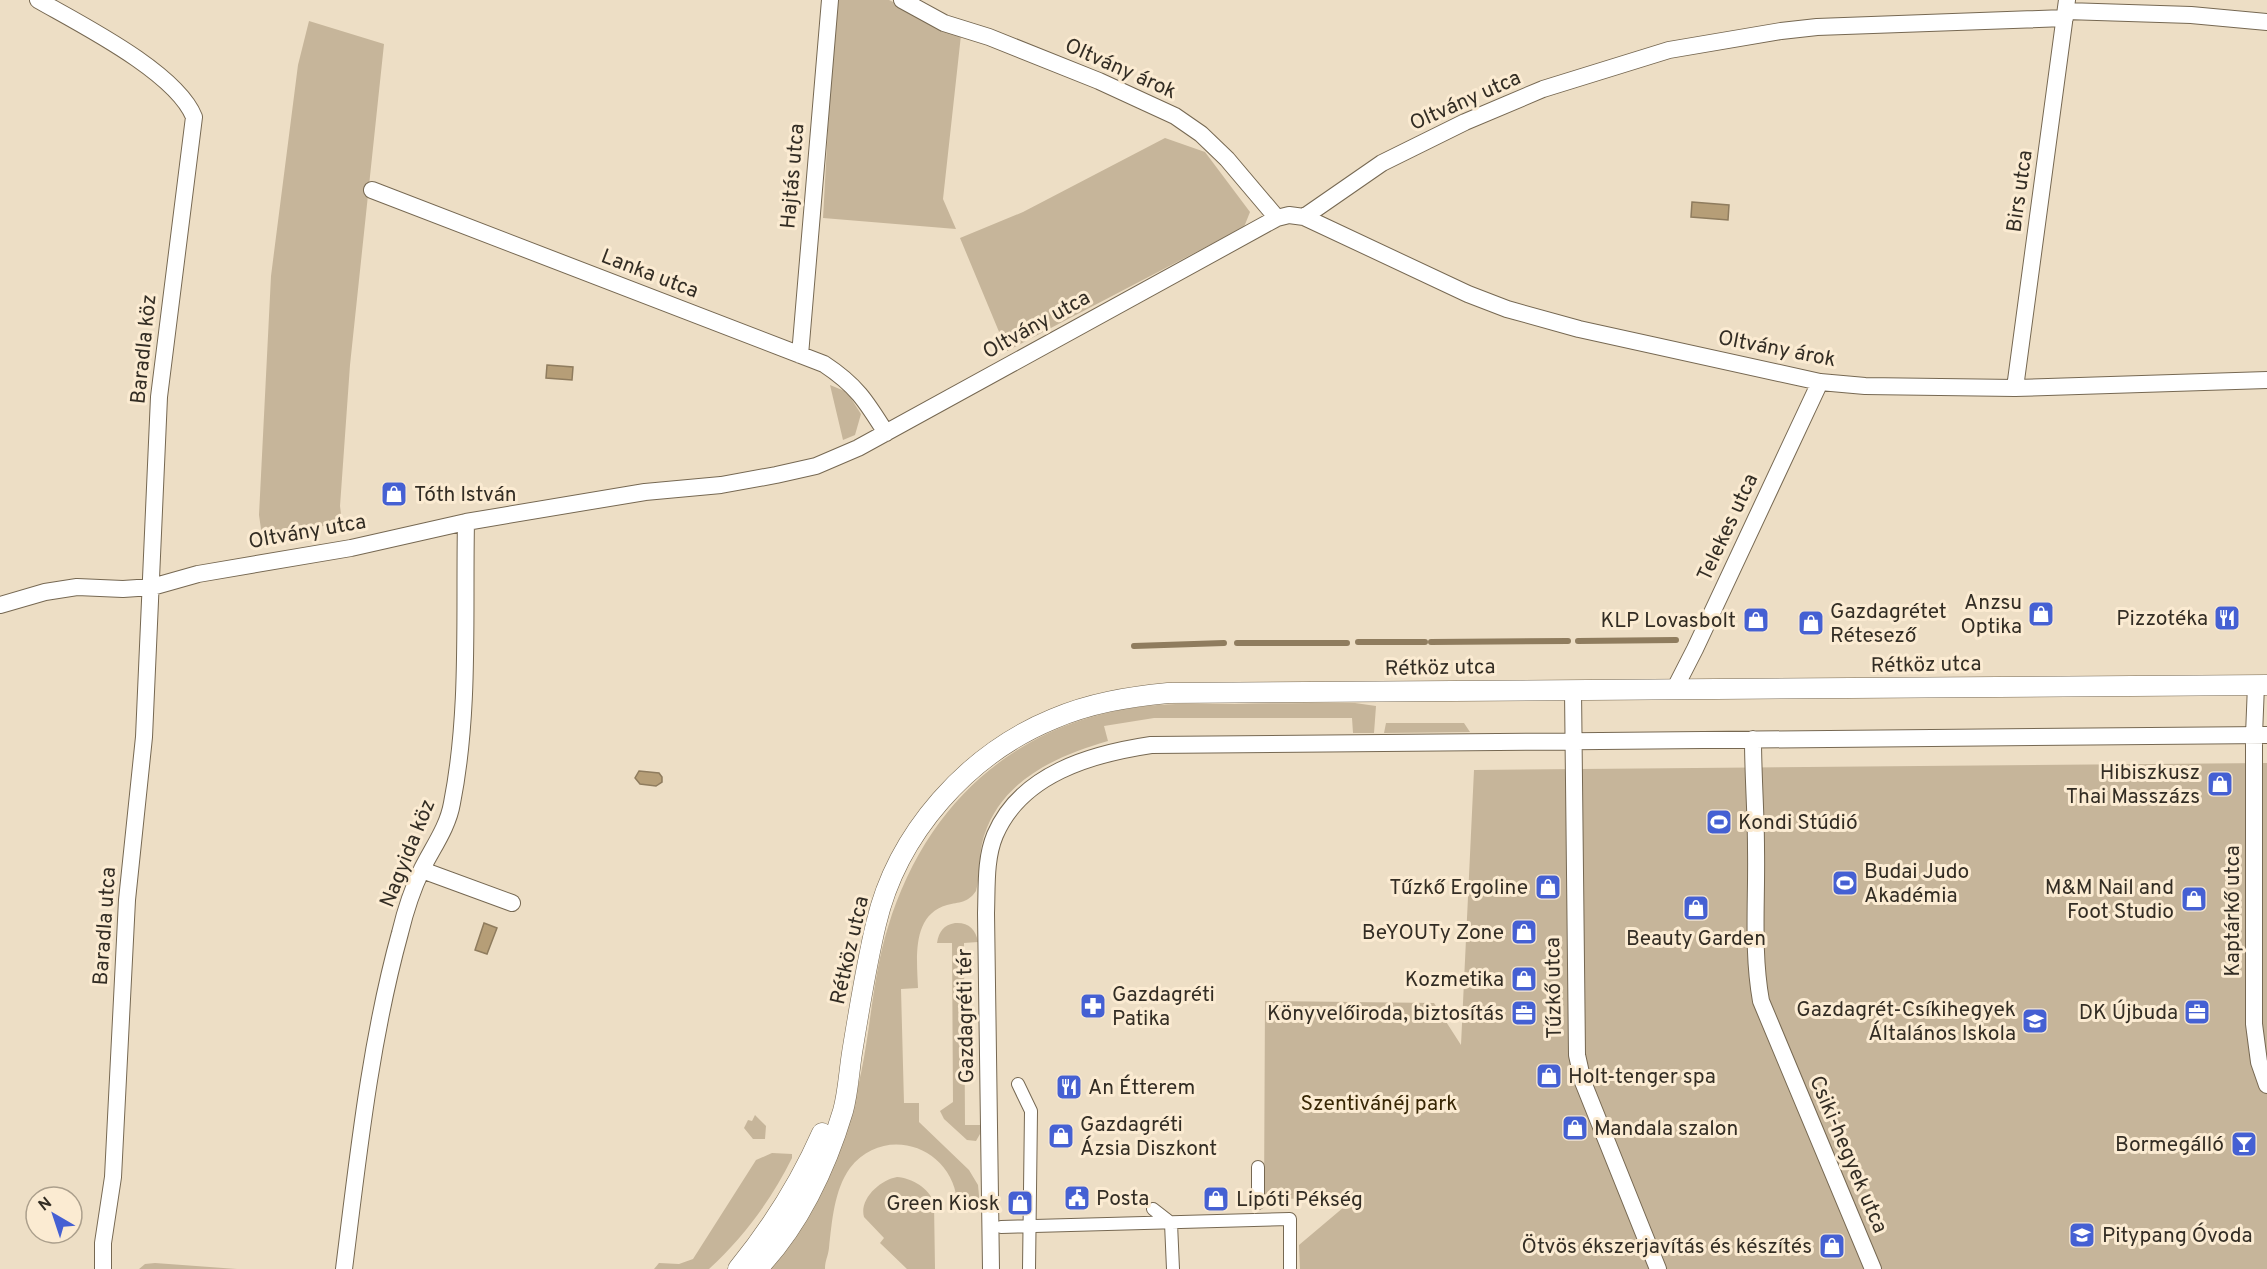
<svg xmlns="http://www.w3.org/2000/svg" width="2267" height="1269" font-family="Overpass,sans-serif">
  <style>
    .green { fill: #c6b59a }
    .water { fill: #b69e77; stroke: #8f7c5e; stroke-width: 1.5 }
    .lines { fill: none; stroke-linecap: round; stroke-linejoin: round }
    .stream { stroke: #8f7c5e; stroke-width: 6 }
    .pedestrian-casing { stroke: #766852; stroke-width: 14 }
    .minor-casing { stroke: #766852; stroke-width: 18 }
    .tertiary-casing { stroke: #766852; stroke-width: 21 }
    .pedestrian { stroke: #fff; stroke-width: 12 }
    .minor { stroke: #fff; stroke-width: 16 }
    .tertiary { stroke: #fff; stroke-width: 20 }
    .labels { text-anchor: middle; stroke-width: 6; stroke-linejoin: round; paint-order: stroke }
    .street-label { font-size: 21px; fill: #332d24; stroke: #fbebd2 }
    .poi-label { font-size: 21px; fill: #332d24; stroke: #fbebd2; text-anchor: end }
    .park-label { font-size: 21px; fill: #372604; stroke: #fbebd2 }
  </style>
  <rect width="100%" height="100%" fill="#eddec5"/>
  <path class="green" d="M 835,0 L 889,0 L 961,35 L 943,199 L 956,229 L 823,218 Z
    M 309,21 L 384,44 L 350,365 L 340,506 L 342,523 L 262,536 L 259,515 L 271,276 L 298,65 Z
    M 1165,138 L 1205,152 L 1250,212 L 1244,227 L 1007,351 L 960,238 L 1023,212 Z
    M 830,385 L 847,392 L 861,414 L 855,435 L 843,440 Z
    M 1355,703 L 1376,706 L 1374,733 L 1353,733 L 1352,718 L 1154,718 L 1104,726 L 1108,741 C 1056,756 1002,780 984,836 C 978,854 981,873 976,891 C 968,903 959,902 947,905 C 911,915 917,960 918,988 L 901,989 L 904,1103 L 919,1103 L 919,1122 L 969,1170 L 978,1185 L 980,1206 L 962,1207 L 961,1200 L 957,1200 C 951,1146 884,1124 850,1168 C 834,1190 832,1222 829,1248 C 828,1257 825,1260 825,1269 L 766,1269 C 784,1236 803,1203 821,1170 C 829,1155 840,1140 846,1125 C 871,1062 868,991 888,927 C 927,799 1023,716 1157,705 C 1182,703 1208,704 1233,704 C 1274,703 1315,703 1355,703 Z
    M 1386,723 L 1464,723 L 1470,732 L 1384,733 Z
    M 2267,763 L 2267,1269 L 1300,1269 L 1299,1245 L 1344,1207 L 1346,1198 L 1264,1199 L 1265,1001 L 1434,1003 L 1461,1045 L 1474,770 Z
    M 955,923 C 968,922 976,929 978,942 L 964,943 L 965,1125 L 980,1125 L 980,1134 L 976,1141 L 967,1140 L 944,1119 L 940,1111 L 953,1102 L 952,943 L 937,943 C 939,931 944,925 955,923 Z
    M 755,1115 L 766,1126 L 765,1139 L 753,1139 L 744,1128 L 748,1120 L 752,1121 Z
    M 772,1153 L 792,1154 L 792,1158 C 771,1200 744,1237 709,1269 L 654,1269 L 659,1263 L 679,1264 L 693,1259 L 756,1160 Z
    M 897,1177 C 912,1178 929,1188 934,1203 L 935,1269 L 907,1269 L 880,1243 L 884,1238 L 864,1217 C 859,1199 880,1180 897,1177 Z
    M 155,1263 L 237,1269 L 139,1269 L 145,1264 Z"/>
  <path class="water" d="M 1692,202 L 1729,205 L 1728,220 L 1691,217 Z
    M 547,365 L 573,367 L 572,380 L 546,378 Z
    M 639,771 L 659,773 L 662,777 L 662,782 L 656,786 L 640,784 L 635,778 Z
    M 484,923 L 497,928 L 487,954 L 475,950 Z"/>
  <g class="lines">
    <path class="stream" d="M 1578,641 L 1676,640
      M 1358,642 L 1425,642
      M 1431,642 L 1568,641
      M 1237,643 L 1347,643
      M 1134,646 L 1224,643"/>
    <g class="pedestrian-casing">
      <path id="pedestrian" d="M 1018,1084 L 1031,1111 L 1029,1269
        M 1258,1203 L 1258,1167
        M 1153,1209 L 1171,1223 L 1173,1269
        M 1001,1227 L 1290,1219 L 1290,1269"/>
    </g>
    <g class="minor-casing">
      <path id="minor" d="M 38,0 C 80,24 176,72 194,117 L 159,397 L 144,737 L 127,900 L 113,1177 L 103,1243 L 103,1269
        M 902,0 L 944,23 L 989,37 L 1099,81 L 1175,116 L 1201,134 L 1227,159 L 1277,218
        M 2066,11 L 2191,15 L 2267,22
        M 372,190 L 824,364 C 856,385 866,401 886,433
        M 1304,217 L 1382,163 L 1465,122 L 1543,89 L 1669,50 L 1781,31 L 1817,27 L 2065,18
        M 800,355 L 830,0
        M 2015,388 L 2067,0
        M 0,605 L 45,592 L 77,587 L 123,589 L 152,587 L 198,574 L 351,548 L 466,522 L 645,492 L 721,485 L 776,475 L 816,466 L 858,448 L 1277,218 L 1289,215 L 1304,217 L 1468,294 L 1507,309 L 1579,329 L 1820,382 L 1865,386 L 2015,388 L 2267,380
        M 2256,685 L 2254,735 L 2254,1024 L 2259,1062 L 2267,1085
        M 1573,690 L 1577,1055 L 1583,1082 L 1658,1269
        M 1674,690 L 1695,649 L 1820,382
        M 1753,739 C 1753,776 1756,812 1756,849 C 1757,901 1752,951 1761,1001 L 1873,1269
        M 422,870 L 512,903
        M 344,1269 C 358,1157 370,1042 400,933 C 405,912 413,888 422,869 C 433,847 448,827 452,803 C 470,712 464,614 466,522
        M 991,1269 L 986,913 C 987,887 985,859 995,835 C 1021,774 1091,754 1151,745 L 2267,735"/>
    </g>
    <g class="tertiary-casing">
      <path id="tertiary" d="M 738,1269 C 773,1226 800,1183 822,1133
        M 757,1269 C 798,1227 826,1168 843,1111 C 848,1093 849,1072 852,1053 C 859,1010 866,966 876,924 C 897,833 968,754 1053,719 C 1090,703 1128,697 1168,693 L 2267,685"/>
    </g>
    <use href="#pedestrian" class="pedestrian"/>
    <use href="#minor" class="minor"/>
    <use href="#tertiary" class="tertiary"/>
  </g>
  <defs>
    <g id="shop-square" transform="scale(1.35)"><rect x="-9" y="-9" width="18" height="18" rx="4" fill="#4560d3" stroke="#fbebd2"/><path d="M-5-2.5h2.3a2.7 3.5 0 0 1 5.4 0H5L5.5 6h-11ZM-1.5-2.5h3a1.5 2.3 0 0 0-3 0Z" fill="#fff"/></g>
    <g id="restaurant-square" transform="scale(1.35)"><rect x="-9" y="-9" width="18" height="18" rx="4" fill="#4560d3" stroke="#fbebd2"/><path d="M-5-6h1v4h1v-4h1v4h1v-4h1v5L-1.5 .5V6h-2V.5L-5-1ZM5-6V6H3V1.5H1.5Q1.5-4 5-6Z" fill="#fff"/></g>
    <g id="stadium-square" transform="scale(1.35)"><rect x="-9" y="-9" width="18" height="18" rx="4" fill="#4560d3" stroke="#fbebd2"/><path d="M0-5a6.5 5 0 1 0 0 10a6.5 5 0 1 0 0-10ZM-3.5-1.8h7v3.6h-7Z" fill="#fff"/></g>
    <g id="pharmacy-square" transform="scale(1.35)"><rect x="-9" y="-9" width="18" height="18" rx="4" fill="#4560d3" stroke="#fbebd2"/><path d="M-2-6h4v4h4v4h-4v4h-4v-4h-4v-4h4Z" fill="#fff"/></g>
    <g id="office-square" transform="scale(1.35)"><rect x="-9" y="-9" width="18" height="18" rx="4" fill="#4560d3" stroke="#fbebd2"/><path d="M-6-3h4V-5.5h4V-3h4V5H-6ZM-1-4.5V-3h2v-1.5ZM-6 0V1H6V0Z" fill="#fff"/></g>
    <g id="school-square" transform="scale(1.35)"><rect x="-9" y="-9" width="18" height="18" rx="4" fill="#4560d3" stroke="#fbebd2"/><path d="M0-5L7-2L0 1L-7-2ZM-4 1L0 2.5L4 1V4Q0 6-4 4Z" fill="#fff"/></g>
    <g id="bar-square" transform="scale(1.35)"><rect x="-9" y="-9" width="18" height="18" rx="4" fill="#4560d3" stroke="#fbebd2"/><path d="M-6-5H6L.8 .8V4.5H3.5V6h-7V4.5H-.8V.8Z" fill="#fff"/></g>
    <g id="civic-square" transform="scale(1.35)"><rect x="-9" y="-9" width="18" height="18" rx="4" fill="#4560d3" stroke="#fbebd2"/><path d="M-.6-6.5H3V-4.5H.6V-3L4-1V1h2V6H-6V1h2V-1L-.6-3ZM-1.2 2.5V6h2.4V2.5Z" fill="#fff"/></g>
  </defs>
  <g fill-rule="evenodd">
    <use href="#shop-square" x="394" y="494"/>
    <use href="#shop-square" x="2041" y="614"/>
    <use href="#restaurant-square" x="2227" y="618"/>
    <use href="#shop-square" x="1756" y="620"/>
    <use href="#shop-square" x="1811" y="623"/>
    <use href="#shop-square" x="2220" y="784"/>
    <use href="#stadium-square" x="1719" y="822"/>
    <use href="#stadium-square" x="1845" y="883"/>
    <use href="#shop-square" x="1548" y="887"/>
    <use href="#shop-square" x="2194" y="899"/>
    <use href="#shop-square" x="1696" y="908"/>
    <use href="#shop-square" x="1524" y="932"/>
    <use href="#shop-square" x="1524" y="979"/>
    <use href="#pharmacy-square" x="1093" y="1006"/>
    <use href="#office-square" x="2197" y="1012"/>
    <use href="#office-square" x="1524" y="1013"/>
    <use href="#school-square" x="2035" y="1021"/>
    <use href="#shop-square" x="1549" y="1076"/>
    <use href="#restaurant-square" x="1069" y="1087"/>
    <use href="#shop-square" x="1575" y="1128"/>
    <use href="#shop-square" x="1061" y="1136"/>
    <use href="#bar-square" x="2244" y="1144"/>
    <use href="#civic-square" x="1077" y="1198"/>
    <use href="#shop-square" x="1216" y="1199"/>
    <use href="#shop-square" x="1020" y="1203"/>
    <use href="#school-square" x="2082" y="1235"/>
    <use href="#shop-square" x="1832" y="1246"/>
  </g>
  <g class="labels">
    <g class="street-label">
      <text transform="translate(1121 68) rotate(24)" y="7">Oltvány árok</text>
      <text transform="translate(1465 100) rotate(-24)" y="7">Oltvány utca</text>
      <text transform="translate(792 176) rotate(-85)" y="7">Hajtás utca</text>
      <text transform="translate(2019 191) rotate(-82)" y="7">Birs utca</text>
      <text transform="translate(650 273) rotate(21)" y="7">Lanka utca</text>
      <text transform="translate(1036 324) rotate(-29)" y="7">Oltvány utca</text>
      <text transform="translate(1777 348) rotate(11)" y="7">Oltvány árok</text>
      <text transform="translate(143 349) rotate(-84)" y="7">Baradla köz</text>
      <text transform="translate(1727 527) rotate(-65)" y="7">Telekes utca</text>
      <text transform="translate(307 531) rotate(-10)" y="7">Oltvány utca</text>
      <text transform="translate(1926 664) rotate(-1)" y="7">Rétköz utca</text>
      <text transform="translate(1440 667) rotate(-1)" y="7">Rétköz utca</text>
      <text transform="translate(407 853) rotate(-68)" y="7">Nagyida köz</text>
      <text transform="translate(2232 911) rotate(-90)" y="7">Kaptárkő utca</text>
      <text transform="translate(104 926) rotate(-86)" y="7">Baradla utca</text>
      <text transform="translate(849 950) rotate(-77)" y="7">Rétköz utca</text>
      <text transform="translate(1553 988) rotate(-91)" y="7">Tűzkő utca</text>
      <text transform="translate(965 1016) rotate(-91)" y="7">Gazdagréti tér</text>
      <text transform="translate(1849 1154) rotate(67)" y="7">Csiki-hegyek utca</text>
    </g>
    <g class="poi-label">
      <text x="414" y="501" text-anchor="start">Tóth István</text>
      <text x="2022" y="609">Anzsu<tspan x="2022" dy="24">Optika</tspan></text>
      <text x="1830" y="618" text-anchor="start">Gazdagrétet<tspan x="1830" dy="24">Rétesező</tspan></text>
      <text x="2208" y="625">Pizzotéka</text>
      <text x="1736" y="627">KLP Lovasbolt</text>
      <text x="2200" y="779">Hibiszkusz<tspan x="2200" dy="24">Thai Masszázs</tspan></text>
      <text x="1738" y="829" text-anchor="start">Kondi Stúdió</text>
      <text x="1864" y="878" text-anchor="start">Budai Judo<tspan x="1864" dy="24">Akadémia</tspan></text>
      <text x="1528" y="894">Tűzkő Ergoline</text>
      <text x="2174" y="894">M&amp;M Nail and<tspan x="2174" dy="24">Foot Studio</tspan></text>
      <text x="1504" y="939">BeYOUTy Zone</text>
      <text x="1696" y="945" text-anchor="middle">Beauty Garden</text>
      <text x="1504" y="986">Kozmetika</text>
      <text x="1112" y="1001" text-anchor="start">Gazdagréti<tspan x="1112" dy="24">Patika</tspan></text>
      <text x="2016" y="1016">Gazdagrét-Csíkihegyek<tspan x="2016" dy="24">Általános Iskola</tspan></text>
      <text x="2178" y="1019">DK Újbuda</text>
      <text x="1504" y="1020">Könyvelőiroda, biztosítás</text>
      <text x="1568" y="1083" text-anchor="start">Holt-tenger spa</text>
      <text x="1088" y="1094" text-anchor="start">An Étterem</text>
      <text x="1080" y="1131" text-anchor="start">Gazdagréti<tspan x="1080" dy="24">Ázsia Diszkont</tspan></text>
      <text x="1594" y="1135" text-anchor="start">Mandala szalon</text>
      <text x="2224" y="1151">Bormegálló</text>
      <text x="1096" y="1205" text-anchor="start">Posta</text>
      <text x="1236" y="1206" text-anchor="start">Lipóti Pékség</text>
      <text x="1000" y="1210">Green Kiosk</text>
      <text x="2102" y="1242" text-anchor="start">Pitypang Óvoda</text>
      <text x="1812" y="1253">Ötvös ékszerjavítás és készítés</text>
    </g>
    <g class="park-label">
      <text x="1379" y="1110">Szentivánéj park</text>
    </g>
  </g>
  <g transform="translate(54 1215) rotate(321)"><circle r="28" fill="#fbebd2" stroke="#ab9f8c" stroke-width="1.5"/>
  <path d="M0-4.5L10 22L0 15L-10 22Z" fill="#4560d3"/>
  <text y="-9" font-size="16" font-weight="bold" text-anchor="middle" fill="#332d24">N</text>
  </g>
</svg>
